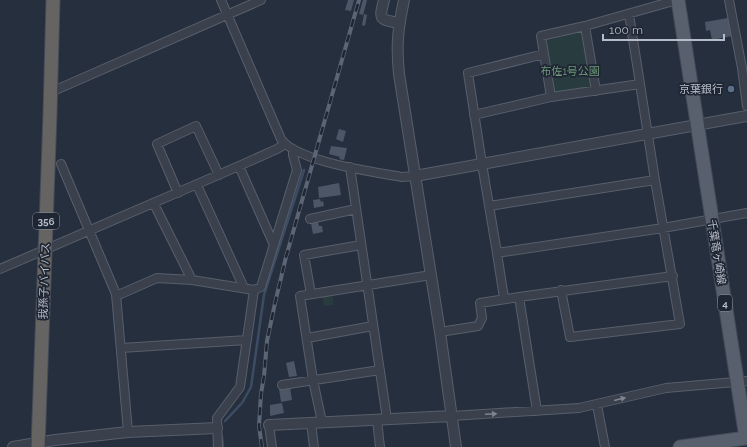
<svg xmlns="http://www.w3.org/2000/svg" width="747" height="447" font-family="Raleway,'Noto Sans JP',sans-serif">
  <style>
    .green { fill: #283b3e }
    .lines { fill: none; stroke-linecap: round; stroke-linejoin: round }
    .stream { stroke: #3d4c65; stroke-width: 2.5 }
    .building { fill: #4c5666 }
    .minor-casing { stroke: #585f6b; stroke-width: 10 }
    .tertiary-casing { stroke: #585f6b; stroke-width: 12 }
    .primary-casing { stroke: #434a57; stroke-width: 15 }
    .trunk-casing { stroke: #454c58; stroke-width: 15 }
    .minor { stroke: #3a414d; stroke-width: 8 }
    .tertiary { stroke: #3a414d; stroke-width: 10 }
    .primary { stroke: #58606d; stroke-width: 13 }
    .trunk { stroke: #666462; stroke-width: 13 }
    .rail-casing { stroke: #5c6574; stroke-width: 4 }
    .rail { stroke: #1f2633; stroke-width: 2.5; stroke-dasharray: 8; stroke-linecap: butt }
    .oneway { fill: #7e8591 }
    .service-dot { fill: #5c6f8a; stroke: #1f2633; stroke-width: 1.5 }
    .labels { text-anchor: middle; stroke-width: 3.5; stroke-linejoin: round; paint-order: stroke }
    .shield { fill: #1f2633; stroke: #898f9b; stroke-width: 1 }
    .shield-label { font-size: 10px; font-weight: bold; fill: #b6bcc8 }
    .park-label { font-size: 11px; fill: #6e987a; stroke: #1f2633 }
    .poi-label { font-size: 11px; fill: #b6bcc8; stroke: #1f2633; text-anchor: end }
    .street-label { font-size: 11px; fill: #b6bcc8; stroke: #1f2633 }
  </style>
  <rect width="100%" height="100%" fill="#262f3d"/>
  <path class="green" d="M 582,31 L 592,89 L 555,94 L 546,41 Z
    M 332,293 L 334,305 L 324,306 L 322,295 Z"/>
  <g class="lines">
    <path class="stream" d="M 225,421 L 242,403 L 251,387 L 264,295 L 304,170
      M 222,437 L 223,447"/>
  </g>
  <path class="building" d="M 348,0 L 354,0 L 351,11 L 345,10 Z
    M 363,0 L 367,0 L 363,15 L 359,14 Z
    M 364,14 L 367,15 L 365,26 L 362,25 Z
    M 728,18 L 732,36 L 712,40 L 710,30 L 706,31 L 705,22 Z
    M 339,129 L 346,131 L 343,142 L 336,139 Z
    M 331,146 L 347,148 L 344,160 L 339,159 L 340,157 L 329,154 Z
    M 339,183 L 341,195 L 319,198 L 318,187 Z
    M 320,199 L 321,202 L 323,201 L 324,206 L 314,208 L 313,200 Z
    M 318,221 L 319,226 L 322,226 L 323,232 L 313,234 L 311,223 Z
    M 294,361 L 297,376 L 289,377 L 286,363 Z
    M 290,387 L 292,400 L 281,402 L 279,389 Z
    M 282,403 L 284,413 L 270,416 L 270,405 Z"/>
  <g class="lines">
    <g class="minor-casing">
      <path id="minor" d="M 221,0 L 281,139 C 297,162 375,172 402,177 L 415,176
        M 677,0 L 585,26 L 541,36 L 544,54 L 468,73 L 482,164 L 497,253 L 663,228 L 747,213
        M 729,0 L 742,68 L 747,106
        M 585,26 L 596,91
        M 544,54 L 551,97 L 640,84 L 629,14
        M 51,92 L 261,0
        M 474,115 L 551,97
        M 61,164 L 116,294 L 128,432
        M 239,166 L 274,245
        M 350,167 L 387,419
        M 197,185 L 244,288
        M 178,193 L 157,144 L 196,126 L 219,175
        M 154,204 L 192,280 L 254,290
        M 489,206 L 655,180
        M 310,219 L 356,209
        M 497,253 L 504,298
        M 0,269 L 239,166 L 277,149 L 285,144
        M 561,290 L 570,337 L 680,324 L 655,180 L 640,84
        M 311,294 L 304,255 L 361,245
        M 116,296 L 157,278 L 192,280
        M 519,297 L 673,276
        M 440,332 L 478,326 L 482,318 L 480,303 L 519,297 L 537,411
        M 307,338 L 373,326
        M 121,348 L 247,340
        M 282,385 L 380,370
        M 597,405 L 605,447
        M 452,416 L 579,408 L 666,388 L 747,381
        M 377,420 L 380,447
        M 322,422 L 313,380 L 300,296 L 431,275
        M 311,423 L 314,447
        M 269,425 L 272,447
        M 218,447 L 217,418 L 240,387 L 254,290 L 261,287 L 297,170 L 293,155 L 293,149"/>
    </g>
    <g class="tertiary-casing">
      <path id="tertiary" d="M 384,0 C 379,20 379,19 399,23
        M 404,0 C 398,28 396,45 399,74 L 440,332 L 456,447
        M 415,176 L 747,116
        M 269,425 L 452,416
        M 13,447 L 55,440 L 128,432 L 217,428"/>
    </g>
    <g class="primary-casing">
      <path id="primary" d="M 678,0 L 746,438 L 680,447"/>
    </g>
    <g class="trunk-casing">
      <path id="trunk" d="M 38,447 L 50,114 L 53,0"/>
    </g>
    <use href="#minor" class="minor"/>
    <use href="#tertiary" class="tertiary"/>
    <use href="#primary" class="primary"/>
    <use href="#trunk" class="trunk"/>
    <g class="rail-casing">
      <path id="rail" d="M 262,447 L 259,426 L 261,394 L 264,376 L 267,341 L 275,303 L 286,257 L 359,0"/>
    </g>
    <use href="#rail" class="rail"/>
  </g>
  <defs><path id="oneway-solid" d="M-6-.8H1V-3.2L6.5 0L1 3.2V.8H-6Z"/></defs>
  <g class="oneway">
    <use href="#oneway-solid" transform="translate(620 399) rotate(-14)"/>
    <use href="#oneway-solid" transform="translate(491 414) rotate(-3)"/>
  </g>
  <circle class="service-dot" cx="731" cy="89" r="4"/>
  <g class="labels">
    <g class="shield">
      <rect x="33" y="213" width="26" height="16" rx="3"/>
      <rect x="718" y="295" width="14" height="16" rx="3"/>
    </g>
    <g class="shield-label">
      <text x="46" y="225">356</text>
      <text x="725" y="307">4</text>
    </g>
    <g class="park-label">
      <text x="570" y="75">布佐1号公園</text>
    </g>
    <g class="poi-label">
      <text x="723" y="93">京葉銀行</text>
    </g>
    <g class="street-label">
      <text transform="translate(717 252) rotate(81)" y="4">千葉竜ヶ崎線</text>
      <text transform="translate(44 281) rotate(-88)" y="4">我孫子バイパス</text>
    </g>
  </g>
  <path d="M603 34v6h121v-6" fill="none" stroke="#b6bcc8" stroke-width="2"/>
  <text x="609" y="34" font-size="12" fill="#b6bcc8" stroke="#1f2633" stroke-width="3" paint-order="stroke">100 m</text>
</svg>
